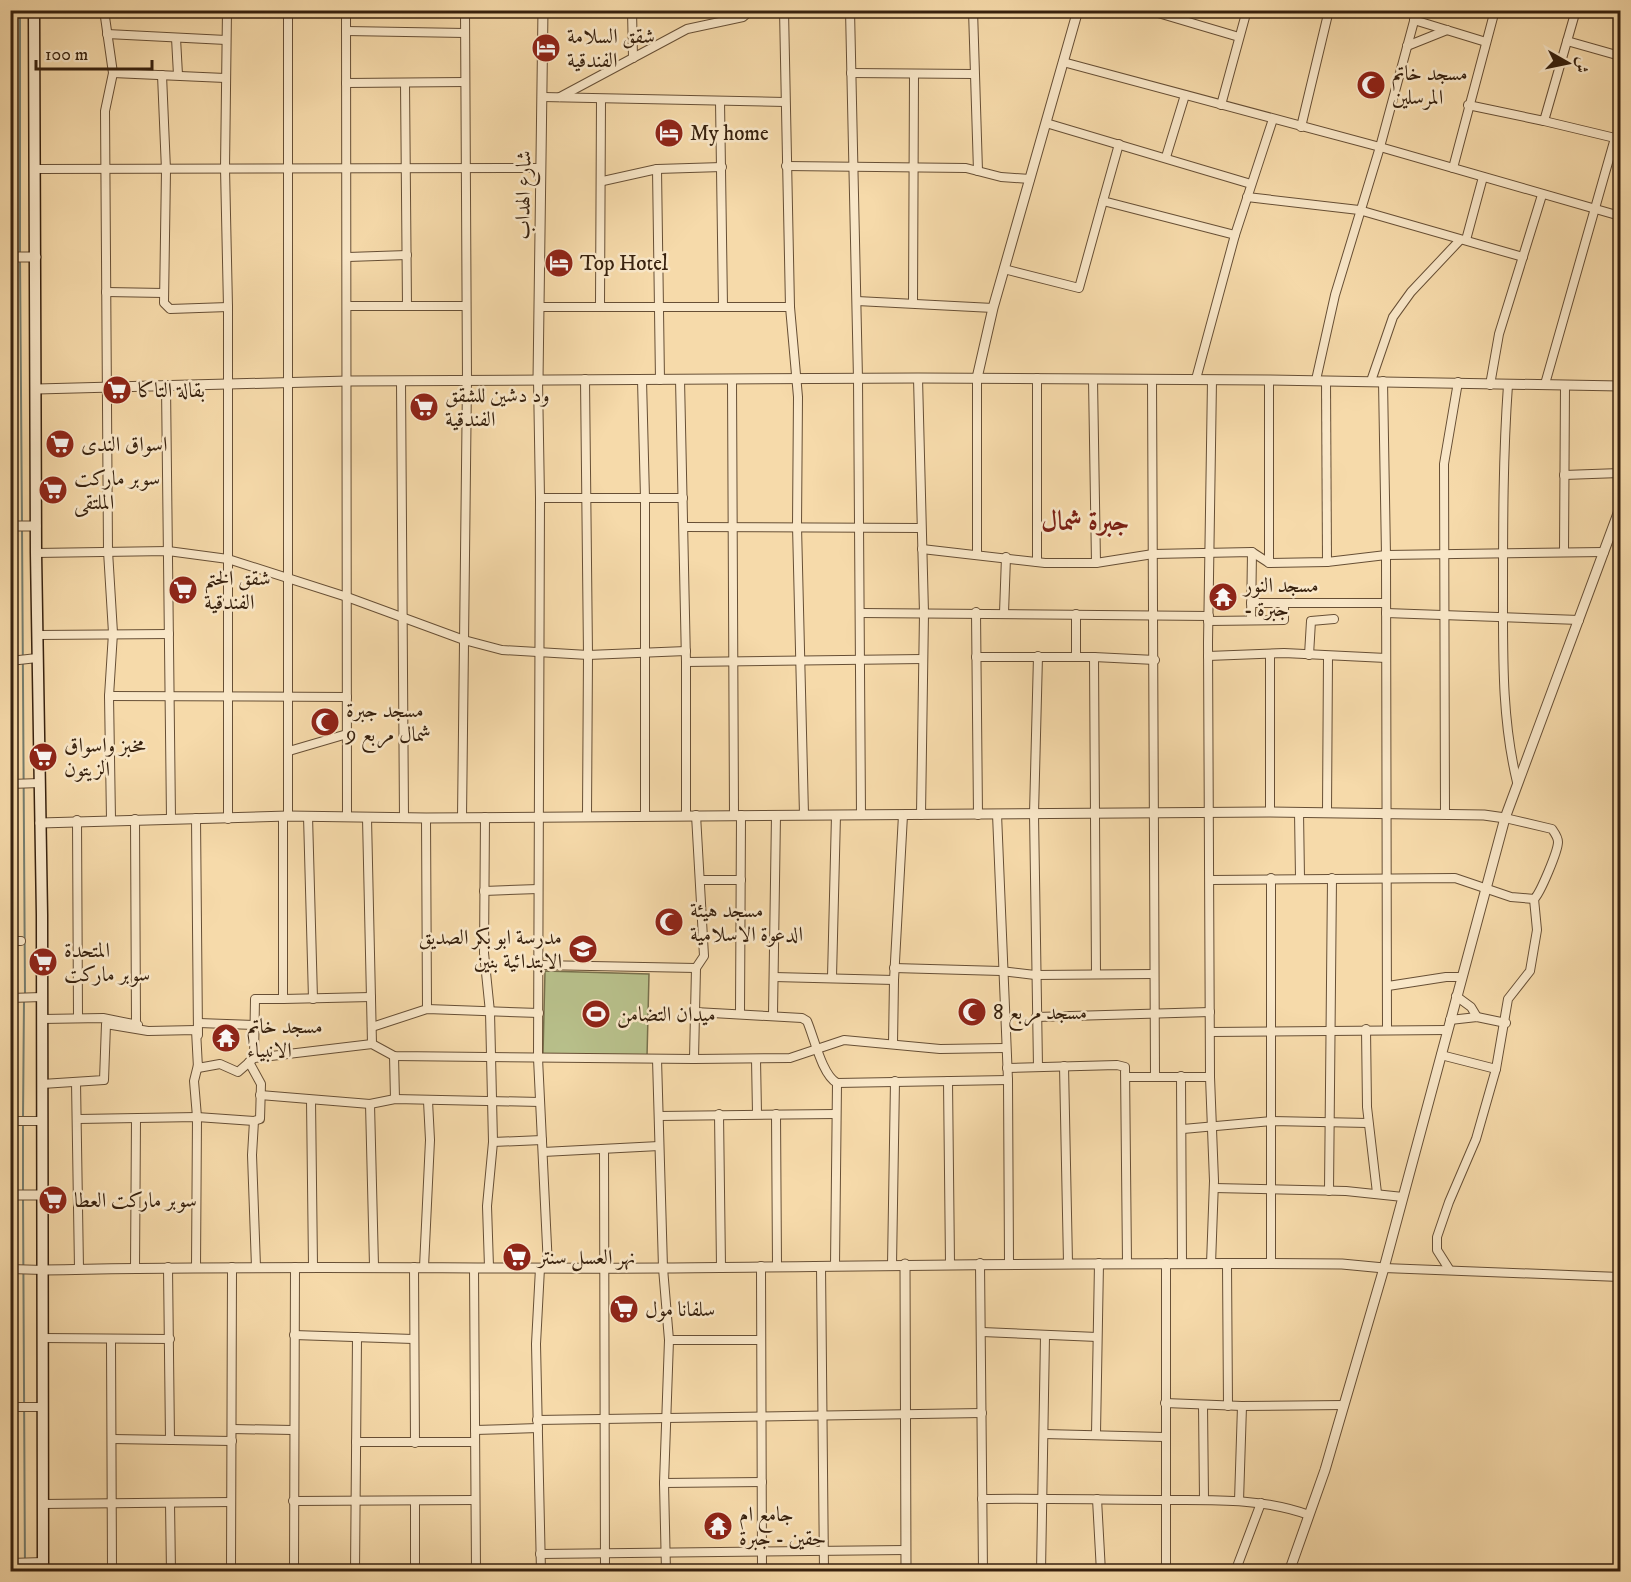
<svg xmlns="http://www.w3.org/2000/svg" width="1631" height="1582" font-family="'IM FELL DW Pica',Amiri,serif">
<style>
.green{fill:#b8c08b;stroke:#78704c;stroke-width:1.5}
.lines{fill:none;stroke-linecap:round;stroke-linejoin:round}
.stream{stroke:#757d6f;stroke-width:2}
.minor-casing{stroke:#674f35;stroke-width:10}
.tertiary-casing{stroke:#674f35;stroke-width:11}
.secondary-casing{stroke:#37210e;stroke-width:13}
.minor{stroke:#f9e7c8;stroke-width:8}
.tertiary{stroke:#f9e7c8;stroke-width:9}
.secondary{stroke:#f9e7c8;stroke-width:10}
.labels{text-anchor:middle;stroke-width:5;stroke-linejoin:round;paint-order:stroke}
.poi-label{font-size:21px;fill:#37210e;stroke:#f9e7c8;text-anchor:start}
.street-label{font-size:21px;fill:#37210e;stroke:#f9e7c8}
.district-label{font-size:27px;font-weight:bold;fill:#7a1f14;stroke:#f9e7c8}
</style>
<rect width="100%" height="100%" fill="#f6daaa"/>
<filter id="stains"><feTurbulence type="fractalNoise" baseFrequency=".00333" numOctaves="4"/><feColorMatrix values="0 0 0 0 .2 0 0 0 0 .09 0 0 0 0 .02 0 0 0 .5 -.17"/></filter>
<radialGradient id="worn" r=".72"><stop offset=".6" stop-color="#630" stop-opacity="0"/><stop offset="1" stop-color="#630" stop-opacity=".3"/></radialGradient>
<path class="green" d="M545,971L649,974L647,1057L543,1054Z"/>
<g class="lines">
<g class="stream">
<path d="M20,254V10"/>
<path d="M20,259L22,524"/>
<path d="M22,529L25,994"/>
<path d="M23,1117L24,1000"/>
<path d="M23,1123V1192"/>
<path d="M23,1198L25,1572"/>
</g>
<g class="minor-casing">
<g id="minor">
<path d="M11,10L13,526"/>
<path d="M104,10L113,73L105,111L108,551L113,633L109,696L111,819"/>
<path d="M227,10L225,168L228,307V819"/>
<path d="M288,10V816"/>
<path d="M346,10L347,817"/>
<path d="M632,10L633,58"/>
<path d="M784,10L790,307L798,397L797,526L804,815"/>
<path d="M850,10L858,379L861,815"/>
<path d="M973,10L978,171"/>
<path d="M1148,10L1239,37"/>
<path d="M1414,20L1486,42"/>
<path d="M346,31L465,33"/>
<path d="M107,34L226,40"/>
<path d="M176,38L178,75"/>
<path d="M1567,41L1620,56"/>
<path d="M1407,46L1447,30"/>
<path d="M1063,62L1380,147L1620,216"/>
<path d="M113,73L225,78"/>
<path d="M851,73L973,74"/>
<path d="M162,75L166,170L164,303L170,309L228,307"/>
<path d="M346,83L465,82"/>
<path d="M405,83L407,306"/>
<path d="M543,97L785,102"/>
<path d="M560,97L687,29L743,17L751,10"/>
<path d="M720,101L723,306"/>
<path d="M1221,105L1247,10"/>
<path d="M1468,105L1544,121L1576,10"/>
<path d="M1544,121L1615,138"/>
<path d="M1046,123L1251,184"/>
<path d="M1301,127L1329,10"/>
<path d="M1119,144L1103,201L1235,235"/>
<path d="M1166,157L1185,95"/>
<path d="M786,166L966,168L1001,177L1030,179"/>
<path d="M1453,168L1495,10"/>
<path d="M35,169L541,168"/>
<path d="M657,169L660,380"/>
<path d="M603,181L657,169L722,167"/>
<path d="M1247,197L1359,210L1523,257"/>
<path d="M1466,240L1483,177"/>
<path d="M348,257L407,255"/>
<path d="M1004,269L1079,288L1103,201"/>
<path d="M106,292L164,293"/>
<path d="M857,301L993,308"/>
<path d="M913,303L914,74"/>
<path d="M348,306H465"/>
<path d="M540,307H790"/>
<path d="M600,307L601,99"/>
<path d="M918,378L924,613L921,815"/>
<path d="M977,378V554"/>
<path d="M585,379L588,655L587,816"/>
<path d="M680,379L686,662V815"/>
<path d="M1093,379L1096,563"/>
<path d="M1152,379L1155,1077"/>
<path d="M1196,379L1235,235L1273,119"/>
<path d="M538,380L540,498L538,1058L548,1267"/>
<path d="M642,380L645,498V815"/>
<path d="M732,380L734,815"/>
<path d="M1269,380V563"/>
<path d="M1316,380L1335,295L1380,147L1417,10"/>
<path d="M401,381L404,818"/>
<path d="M1326,381L1327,562"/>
<path d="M1371,381L1393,317L1411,292L1460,240"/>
<path d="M1383,381L1386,555L1387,1029"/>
<path d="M1545,384L1615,138L1620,140"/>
<path d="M1490,385L1499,334L1542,195"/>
<path d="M1508,385C1503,455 1503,525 1503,596C1503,659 1502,720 1517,782"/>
<path d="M166,386L171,819"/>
<path d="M1564,475L1620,473"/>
<path d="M540,498H683"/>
<path d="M684,527L921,528"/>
<path d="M922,549L1045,563H1096L1153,554L1252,552L1269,563L1327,562L1386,555L1604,552"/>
<path d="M1564,552L1565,385"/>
<path d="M36,553L168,551L228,559L347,597L464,640L502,650L588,655L686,651"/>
<path d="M1037,562V378"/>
<path d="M1251,603H1386"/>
<path d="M976,612L978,815"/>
<path d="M861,613L1209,616"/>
<path d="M1004,613L1006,557"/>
<path d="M1386,613L1579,620"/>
<path d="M1251,620L1252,552"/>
<path d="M1208,621L1284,620V603"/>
<path d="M37,635L169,634"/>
<path d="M1309,655L1311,621L1334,619"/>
<path d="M1038,656L1034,814L1038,1067"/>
<path d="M1208,656L1284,653L1386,658"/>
<path d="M976,657H1094L1155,660"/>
<path d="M1076,657V614"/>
<path d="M1094,657L1096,974"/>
<path d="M10,661L37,658"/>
<path d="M686,662L923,659"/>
<path d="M109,696L347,697"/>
<path d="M289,751L347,734"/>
<path d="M10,784L40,783"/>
<path d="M1270,812V654"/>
<path d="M1299,812L1300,878"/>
<path d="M1327,812L1328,657"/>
<path d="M997,814L1008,1080L1009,1263"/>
<path d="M1445,814L1444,464L1458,382"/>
<path d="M308,816L313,999"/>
<path d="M485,817L484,953L490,1012L493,1142L487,1206L489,1267"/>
<path d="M196,818L198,1035"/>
<path d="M367,818L372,1044"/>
<path d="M426,818L427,1009"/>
<path d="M462,818L467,380L465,10"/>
<path d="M135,819L136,1024"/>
<path d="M77,820L78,1016"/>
<path d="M1271,878V1264"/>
<path d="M700,880H741"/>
<path d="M1211,880L1455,878L1511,897L1534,899C1540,894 1558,851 1558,842C1558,837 1554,832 1552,829L1505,818"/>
<path d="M484,891L538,889"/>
<path d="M10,941H21"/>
<path d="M539,965L696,968"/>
<path d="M894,968L1001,971L1035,975L1154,974"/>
<path d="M774,977L894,980"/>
<path d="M832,977L836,815"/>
<path d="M1388,986L1446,977H1461"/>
<path d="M1456,996L1471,1007L1477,1017"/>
<path d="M10,998L42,997"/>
<path d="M283,999L371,997"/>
<path d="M695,1012L802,1018L807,1021C814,1037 822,1075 837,1083L1008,1080"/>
<path d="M740,1013L741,815"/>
<path d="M773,1014L776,815"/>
<path d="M1036,1017L1210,1012"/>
<path d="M42,1019L103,1018L138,1025"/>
<path d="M1450,1020L1477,1017L1506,1023"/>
<path d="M199,1023L254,1025"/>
<path d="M372,1027L427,1009L539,1013"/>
<path d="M1366,1029L1367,1107L1377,1193"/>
<path d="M1210,1032L1447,1030"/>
<path d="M893,1044L894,980L903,815"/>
<path d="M1441,1055L1496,1069"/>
<path d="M394,1056L395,1099"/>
<path d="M254,1058L255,999H283V818"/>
<path d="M657,1059L663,1268L669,1340L664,1483L666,1572"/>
<path d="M694,1059L790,1058L844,1040L940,1049L1005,1048"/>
<path d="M756,1059L757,1114"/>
<path d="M249,1062L261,1084L260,1119L254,1121L252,1155L256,1267"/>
<path d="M1064,1066L1068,1263"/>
<path d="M1007,1068L1117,1065L1125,1067L1127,1263"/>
<path d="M1181,1076L1182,1263"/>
<path d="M1126,1077H1210"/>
<path d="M948,1081L950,1264"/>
<path d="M76,1082L79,1269"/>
<path d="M42,1084L104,1080L106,1024L148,1031L196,1030L198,1068L220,1064L238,1072L254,1058L372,1044L394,1056L694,1059L696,968L704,956L696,815"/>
<path d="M260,1095L370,1104L395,1099L540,1102"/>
<path d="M311,1100L313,1266"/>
<path d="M370,1104L374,1266"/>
<path d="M719,1114L721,1267"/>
<path d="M776,1114L777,1266"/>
<path d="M659,1116L836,1114"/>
<path d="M78,1119L197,1117L254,1121"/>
<path d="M10,1121H43"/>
<path d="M1183,1129L1272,1121L1368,1123"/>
<path d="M493,1142L542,1140"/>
<path d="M604,1149L605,1572"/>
<path d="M543,1152L659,1146"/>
<path d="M1214,1188L1346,1191L1403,1197"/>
<path d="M1329,1191L1332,878"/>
<path d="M980,1263L983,1572"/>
<path d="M1166,1263V1572"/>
<path d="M1211,1264L1214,1181L1210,1077L1208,643L1212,380"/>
<path d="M1227,1264L1228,1406"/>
<path d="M835,1265L837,1083"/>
<path d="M892,1265L895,1081"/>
<path d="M761,1266L762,1572"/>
<path d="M821,1266L824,1572"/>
<path d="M168,1267L170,1440"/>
<path d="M196,1267L197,1117L194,1081L198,1065"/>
<path d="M414,1267L415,1443"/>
<path d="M424,1267L430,1140L428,1101"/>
<path d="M135,1268L136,1119"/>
<path d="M474,1268L476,1572"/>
<path d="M540,1268L536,1344L541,1572"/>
<path d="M1384,1268L1620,1277"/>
<path d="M10,1269L43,1270"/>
<path d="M1449,1269L1437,1250V1237L1449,1202L1476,1139L1496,1069L1508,999L1530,971L1537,930L1534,899"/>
<path d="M982,1332L1097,1337"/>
<path d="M294,1335L413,1339"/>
<path d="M43,1338L170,1339"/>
<path d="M111,1339L112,1572"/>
<path d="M669,1340H761"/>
<path d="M1165,1403L1242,1406L1344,1405"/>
<path d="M1203,1405L1204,1499"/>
<path d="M10,1407H42"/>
<path d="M537,1420L982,1413"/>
<path d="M232,1429L293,1430"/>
<path d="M475,1430L538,1428"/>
<path d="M1044,1434L1164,1437"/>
<path d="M1096,1434L1099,1263"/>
<path d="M112,1439L232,1441"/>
<path d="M356,1442H475"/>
<path d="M664,1483L762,1482"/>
<path d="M982,1499C1043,1498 1103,1500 1164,1500C1213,1500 1263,1498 1309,1515"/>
<path d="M1097,1499L1101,1572"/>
<path d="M293,1501L475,1500"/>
<path d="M415,1501V1572"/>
<path d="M1239,1501L1242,1406"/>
<path d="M170,1503L171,1572"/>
<path d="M42,1504L231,1502"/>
<path d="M540,1554L906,1550"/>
<path d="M10,1563L43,1562"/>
<path d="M231,1572L232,1267"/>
<path d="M294,1572L295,1267"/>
<path d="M355,1572L357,1337"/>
<path d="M1041,1572L1045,1336"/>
<path d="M1235,1572L1261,1503"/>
</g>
</g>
<g class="tertiary-casing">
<g id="tertiary">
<path d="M10,257H36"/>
<path d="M977,378L993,308L1078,10"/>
<path d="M538,380L543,10"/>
<path d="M37,389L348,381L918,378L1269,380L1620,386"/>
<path d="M10,526H36"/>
<path d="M40,823L288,816L426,818L1270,812L1484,815L1505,818"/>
<path d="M10,1195H43"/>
<path d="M905,1264L906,1572"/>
<path d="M43,1270C250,1265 457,1269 663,1268C890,1266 1116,1262 1342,1264L1384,1268"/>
<path d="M1289,1572L1325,1470L1384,1268L1505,818L1620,508"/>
</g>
</g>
<g class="secondary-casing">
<path id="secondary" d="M34,10L36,553L42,915L43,1572"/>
</g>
<use href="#minor" class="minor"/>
<use href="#tertiary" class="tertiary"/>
<use href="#secondary" class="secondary"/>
</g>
<defs>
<g id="hotel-disc" transform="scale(1.5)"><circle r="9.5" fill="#8f2418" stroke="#f9e7c8"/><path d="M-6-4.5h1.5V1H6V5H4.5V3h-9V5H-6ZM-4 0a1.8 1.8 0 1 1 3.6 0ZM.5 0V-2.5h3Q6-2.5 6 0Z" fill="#fff"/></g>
<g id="mosque-disc" transform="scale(1.5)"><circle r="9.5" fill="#8f2418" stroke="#f9e7c8"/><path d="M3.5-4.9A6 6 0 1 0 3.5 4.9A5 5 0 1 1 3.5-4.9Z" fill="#fff"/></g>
<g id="supermarket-disc" transform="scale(1.5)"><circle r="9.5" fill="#8f2418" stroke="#f9e7c8"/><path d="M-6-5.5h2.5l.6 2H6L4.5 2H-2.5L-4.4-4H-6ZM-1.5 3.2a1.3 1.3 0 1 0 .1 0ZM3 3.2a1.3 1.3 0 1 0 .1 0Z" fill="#fff"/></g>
<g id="temple-disc" transform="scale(1.5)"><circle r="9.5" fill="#8f2418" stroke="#f9e7c8"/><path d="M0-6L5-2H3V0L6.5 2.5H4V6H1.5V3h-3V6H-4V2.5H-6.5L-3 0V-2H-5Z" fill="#fff"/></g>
<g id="school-disc" transform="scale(1.5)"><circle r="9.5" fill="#8f2418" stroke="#f9e7c8"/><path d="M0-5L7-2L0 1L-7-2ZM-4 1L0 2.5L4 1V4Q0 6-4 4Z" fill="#fff"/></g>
<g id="stadium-disc" transform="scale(1.5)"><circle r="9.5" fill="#8f2418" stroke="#f9e7c8"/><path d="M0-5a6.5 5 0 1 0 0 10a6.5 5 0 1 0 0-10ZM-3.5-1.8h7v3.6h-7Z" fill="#fff"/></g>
</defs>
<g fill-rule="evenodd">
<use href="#hotel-disc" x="546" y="48"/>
<use href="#mosque-disc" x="1371" y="85"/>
<use href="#hotel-disc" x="669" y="133"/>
<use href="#hotel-disc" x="559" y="263"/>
<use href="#supermarket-disc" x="117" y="390"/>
<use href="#supermarket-disc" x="424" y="407"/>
<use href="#supermarket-disc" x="60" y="444"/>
<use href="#supermarket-disc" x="53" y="490"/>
<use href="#supermarket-disc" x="183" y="590"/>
<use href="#temple-disc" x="1223" y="597"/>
<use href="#mosque-disc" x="325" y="722"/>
<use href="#supermarket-disc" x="43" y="757"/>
<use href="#mosque-disc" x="669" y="922"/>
<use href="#school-disc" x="583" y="949"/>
<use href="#supermarket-disc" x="43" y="962"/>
<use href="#mosque-disc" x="972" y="1012"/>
<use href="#stadium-disc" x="596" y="1014"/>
<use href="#temple-disc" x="226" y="1038"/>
<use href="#supermarket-disc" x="53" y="1200"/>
<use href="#supermarket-disc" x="517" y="1257"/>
<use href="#supermarket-disc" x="624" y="1309"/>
<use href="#temple-disc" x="718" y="1526"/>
</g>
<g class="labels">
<g class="poi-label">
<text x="567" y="43">شقق السلامة<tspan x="567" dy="24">الفندقية</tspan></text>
<text x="1392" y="80">مسجد خاتم<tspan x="1392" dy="24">المرسلين</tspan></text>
<text x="690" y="140">My home</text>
<text x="580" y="270">Top Hotel</text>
<text x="138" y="397">بقالة التاكا</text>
<text x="445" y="402">ود دشين للشقق<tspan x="445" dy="24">الفندقية</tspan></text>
<text x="81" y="451">اسواق الندى</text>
<text x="74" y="485">سوبر ماركت<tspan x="74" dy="24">الملتقى</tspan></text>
<text x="204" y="585">شقق الختم<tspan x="204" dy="24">الفندقية</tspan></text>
<text x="1244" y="592">مسجد النور<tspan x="1244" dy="24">- جبرة</tspan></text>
<text x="346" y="717">مسجد جبرة<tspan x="346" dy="24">شمال مربع 9</tspan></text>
<text x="64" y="752">مخبز واسواق<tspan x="64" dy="24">الزيتون</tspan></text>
<text x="690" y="917">مسجد هيئة<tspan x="690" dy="24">الدعوة الاسلامية</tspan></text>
<text x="562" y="944" text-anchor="end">مدرسة ابو بكر الصديق<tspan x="562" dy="24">الابتدائية بنين</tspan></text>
<text x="64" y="957">المتحدة<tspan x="64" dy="24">سوبر ماركت</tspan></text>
<text x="993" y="1019">مسجد مربع 8</text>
<text x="617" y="1021">ميدان التضامن</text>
<text x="247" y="1033">مسجد خاتم<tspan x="247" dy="24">الانبياء</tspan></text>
<text x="74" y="1207">سوبر ماركت العطا</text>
<text x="538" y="1264">نهر العسل سنتر</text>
<text x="645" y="1316">سلفانا مول</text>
<text x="739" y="1521">جامع ام<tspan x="739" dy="24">حقين - جبرة</tspan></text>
</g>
<g class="street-label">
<text transform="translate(523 195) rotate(-89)" y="7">شارع الهداب</text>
</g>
<g class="district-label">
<text x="1085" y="530">جبرة شمال</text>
</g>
</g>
<rect width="1631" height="1582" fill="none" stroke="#f6daaa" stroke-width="36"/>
<rect x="12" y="12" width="1607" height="1558" fill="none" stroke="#37210e" stroke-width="3"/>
<rect x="18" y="18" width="1595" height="1546" fill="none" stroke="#37210e" stroke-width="1.5"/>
<g transform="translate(1568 63) rotate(99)" stroke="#f9e7c8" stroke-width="4.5" paint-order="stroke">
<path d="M0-4.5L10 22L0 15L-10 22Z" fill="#37210e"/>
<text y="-9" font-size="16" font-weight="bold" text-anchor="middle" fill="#37210e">ش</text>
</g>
<path d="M36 60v9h116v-9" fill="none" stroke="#37210e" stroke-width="3"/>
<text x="45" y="60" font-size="18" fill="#37210e" stroke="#f9e7c8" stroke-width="4.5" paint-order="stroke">100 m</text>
<rect width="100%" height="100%" filter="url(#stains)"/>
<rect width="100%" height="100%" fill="url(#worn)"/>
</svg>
